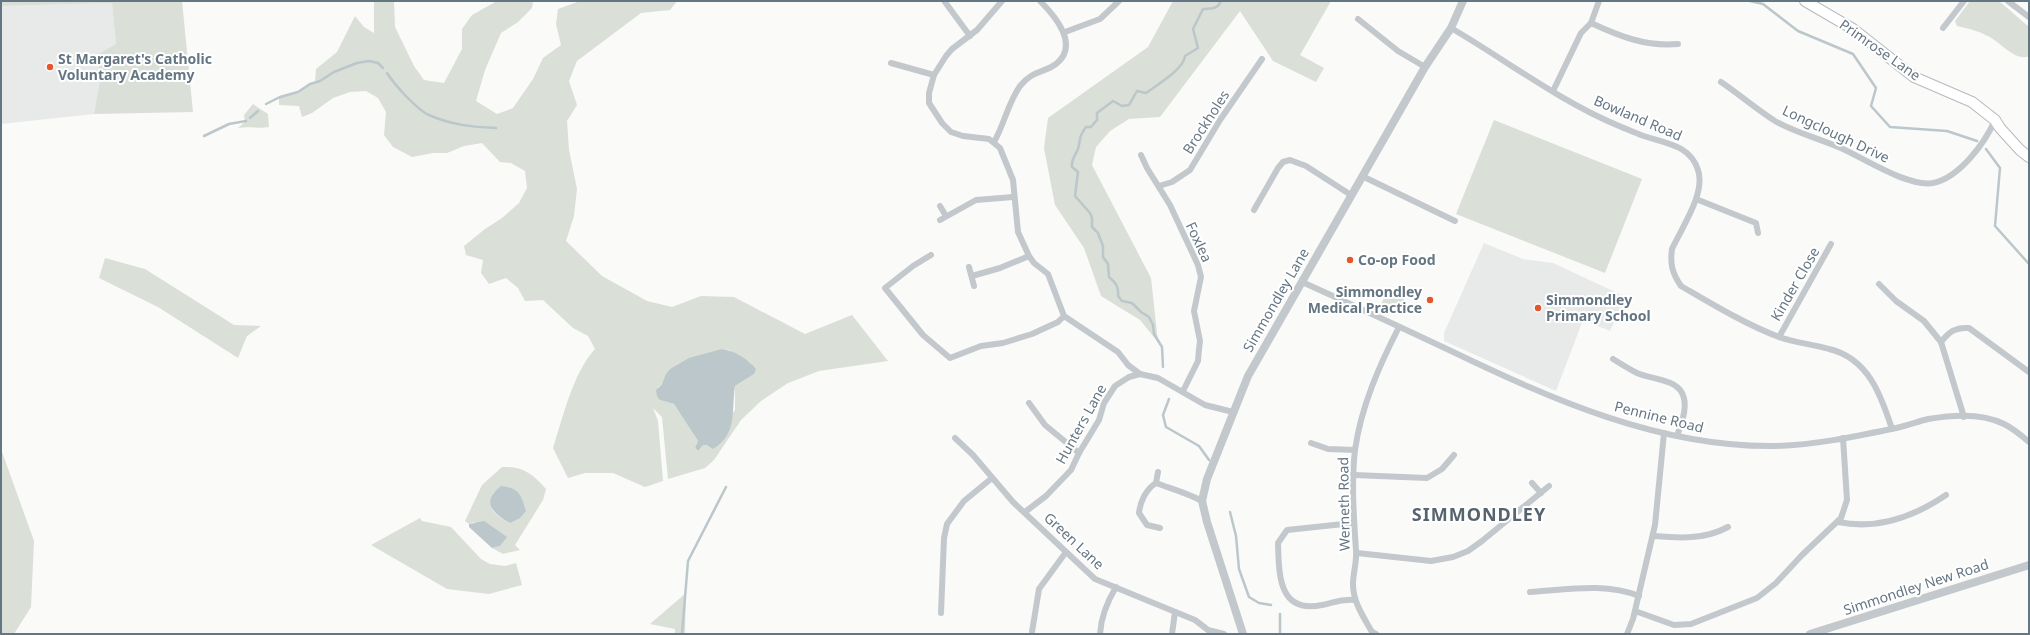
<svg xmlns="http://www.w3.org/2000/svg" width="2030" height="635" font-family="'Noto Sans',sans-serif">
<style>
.built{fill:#e8e9e9}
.green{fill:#dadfd7;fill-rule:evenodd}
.water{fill:#bbc7cb}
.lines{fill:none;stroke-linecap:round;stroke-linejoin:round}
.stream{stroke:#bbc7cb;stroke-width:2.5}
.primary-casing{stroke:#b5babe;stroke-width:12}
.minor{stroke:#c3c8cc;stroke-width:6}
.tertiary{stroke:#c3c8cc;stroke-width:8}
.primary{stroke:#fff;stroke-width:10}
.poi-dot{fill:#e4572e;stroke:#fff;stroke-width:1.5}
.labels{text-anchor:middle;stroke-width:4;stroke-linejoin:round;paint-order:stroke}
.street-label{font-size:14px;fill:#657683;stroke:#fff}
.poi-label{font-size:14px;font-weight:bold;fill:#657683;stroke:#fff;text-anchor:start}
.district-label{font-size:18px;font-weight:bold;letter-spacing:1px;fill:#57646e;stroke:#fff}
</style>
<rect width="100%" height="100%" fill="#fafaf8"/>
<g class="built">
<path d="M112,3L116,44L98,54L100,80L94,114L1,124V6Z"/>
<path d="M1484,243L1523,259L1553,263L1626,297L1610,331L1583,320L1556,391L1444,341V333Z"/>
</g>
<g class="green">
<path d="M1,1H182L193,112L94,114L100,80L98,54L116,44L112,3L1,6Z"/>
<path d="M374,1H394L395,27L414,66L424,80L444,83L462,49V29L472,15L497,1H533L532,8L518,22L501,33L485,70L476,101L497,114L513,108L533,79L543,58L561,45L556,24L558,9L580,1H677L670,10L641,13L577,61L569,81L577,105L567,121L569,150L577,189L574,216L566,241L602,276L647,301L672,307L701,296L734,297L805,334L852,315L888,361L819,371L788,383L761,401L741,420L714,460L705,468L668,479L662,417L653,408L658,421L663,481L645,487L613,473H585L568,478L553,448C563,417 573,373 595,349L588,336L573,328L543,300L525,301L518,288L506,278L489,284L481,273L483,260L466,255L464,246L485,229L502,218L519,203L527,188L525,171L511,163L500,162L482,143L464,146L447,153H433L412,157L393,147L384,135L386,112L378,98L366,91L350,92L333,98L312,113L302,117L299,106L279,105V98L299,93L305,87L315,83L316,69L337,52L355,16L364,27L374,33ZM722,349L729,350L751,363L754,374L735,386V410L707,445H703L697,451L695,448L698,441L674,404L660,400L658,387C665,383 665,375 670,369Z"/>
<path d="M1173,1H1331L1300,55L1324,68L1316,82L1273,61L1240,11L1160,117L1129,119L1110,131L1096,147L1092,165L1151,278L1158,342L1140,320L1101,296L1084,248L1055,205L1044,148L1048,118L1148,47Z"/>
<path d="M1970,1H1999L2029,27V56C2018,62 2002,45 1993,39C1982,32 1970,29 1957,26L1955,21Z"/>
<path d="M253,104L268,114L269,127C258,129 249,126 238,128L245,122L244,115Z"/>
<path d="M1494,120L1642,179L1605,273L1456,214Z"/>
<path d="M105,258L145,269L234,325L261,326L247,336L238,358L158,307L99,278Z"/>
<path d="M1388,289L1404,297V306L1399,315L1380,307Z"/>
<path d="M1,449L34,541L31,607L14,634H1Z"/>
<path d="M502,467C523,466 533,474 546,489L543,500L515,545L520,550L503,554L492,548L500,546L474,522L469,524L465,521L482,485ZM494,492L510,523C495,515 486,510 494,492Z"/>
<path d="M420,518L422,521L451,527L481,559L490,564L505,566L516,563L522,585L489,594L447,589L371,545Z"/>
<path d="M686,593L685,634H675V629L650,624Z"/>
</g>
<g class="water">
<path d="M722,349C735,351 748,359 756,369L754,374L735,386C731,411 738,434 713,449L707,445H703L698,451L695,448L698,441L674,404L660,400L657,396L656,390L662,384L666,374L670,369L689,358Z"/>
<path d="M501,486C520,488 521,495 526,511L520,518L510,523C492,513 481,502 501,486Z"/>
<path d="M484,521L507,537L500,546L492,548L469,527V524Z"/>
</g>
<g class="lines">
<g class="stream">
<path d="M1750,1L1763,4L1798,31L1853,54L1876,88L1871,106L1890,127L1947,131L1977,141"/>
<path d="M387,73C394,84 417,110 429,115C451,125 473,127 496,128"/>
<path d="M266,104L280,97L298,92L310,84L320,81L334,72L357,63L369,61L378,63L383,68"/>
<path d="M250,118L258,111"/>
<path d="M204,136L229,124L246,121"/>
<path d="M1986,149L2000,168L1995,226L2029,264"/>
<path d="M1163,367L1162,347L1154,334L1153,325L1149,317L1141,312L1132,303L1122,301L1118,296C1119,287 1116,283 1109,277L1108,264L1103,257V246L1098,233L1092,227V218L1090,213L1075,196L1078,172L1072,167C1071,159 1075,156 1078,149C1081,139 1078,138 1086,127H1091L1097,120V113L1113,101L1122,106L1129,105L1137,91L1146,93C1157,85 1184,69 1185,56L1198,48L1193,29L1203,9C1212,8 1217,10 1221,1"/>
<path d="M1169,399L1163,415L1166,427L1199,446L1209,460"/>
<path d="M1230,512L1236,536L1239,569L1249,597L1259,603L1271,605"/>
<path d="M1280,614V634"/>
<path d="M682,634L688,561L726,487"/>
</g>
<g class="primary-casing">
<path id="primary" d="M1805,1L1853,29L1914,77L1972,102L1995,120L2000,128L2020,150L2029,157"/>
</g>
<g class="minor">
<path d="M1002,1L977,30L952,49L946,56L934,75L929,93V103L942,123L951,132L963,136L989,139L1000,148L1013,180L1018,232L1029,256L1034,263L1048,274L1064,316L1118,352L1128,365L1140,374"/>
<path d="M2008,1L2029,17"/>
<path d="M945,2L970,36"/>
<path d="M1358,19L1398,51L1425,67"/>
<path d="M1591,23L1599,1"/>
<path d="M1451,28C1506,60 1559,101 1619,126C1626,129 1634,132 1641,135C1663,143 1690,144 1698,170C1706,193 1682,227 1672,249C1670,264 1672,273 1681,286C1712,304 1745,324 1779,337C1795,343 1813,344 1829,349C1868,358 1881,395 1892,429"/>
<path d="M1943,28L1964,1"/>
<path d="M1065,32L1100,19L1119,1"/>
<path d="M891,63L934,75"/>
<path d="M1721,82C1739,94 1756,109 1775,121C1796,133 1821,139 1843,149C1865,159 1908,187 1933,183C1959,178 1985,143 1995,120"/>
<path d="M1553,91L1581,33L1591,23C1619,36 1646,47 1678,44"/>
<path d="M994,142C1004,125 1008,103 1020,86C1033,70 1044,73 1056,64C1080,45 1055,16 1040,1"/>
<path d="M1141,155L1147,168L1170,205L1198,265L1201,277L1194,311L1200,341L1199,349L1198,361L1183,391"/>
<path d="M1362,176L1455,221"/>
<path d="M1159,186L1172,182L1190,170L1220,120L1262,59"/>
<path d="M1696,199L1756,223L1758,233"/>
<path d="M940,206L946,216"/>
<path d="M1254,210L1278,168L1283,162L1290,160L1306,166L1351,195"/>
<path d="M940,220L976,200L1013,197"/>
<path d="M931,255L913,266L885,288L923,335L950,358L981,346L1003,343L1032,334L1058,322L1064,316"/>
<path d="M969,267L974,286"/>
<path d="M972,276L1000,268L1029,256"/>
<path d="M1302,282C1351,304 1400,327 1449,350C1551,399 1660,448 1776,446C1814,445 1853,437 1891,429C1903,427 1916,422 1928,419C1951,415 1983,413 2004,424C2014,429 2021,435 2029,442"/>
<path d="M1879,284L1896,301L1924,321L1941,342"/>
<path d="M1779,337L1831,244"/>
<path d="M1613,359C1621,364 1629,369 1637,373C1650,379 1675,379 1682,393C1689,406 1681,424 1677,436"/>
<path d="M1029,403L1045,425L1079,453"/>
<path d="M1964,417L1941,342C1949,332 1955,327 1969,328L2029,372"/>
<path d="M955,438L973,455L1013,502L1095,579L1195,620L1208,630L1224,634"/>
<path d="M1311,443L1328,449L1355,450"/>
<path d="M1354,475L1427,478L1442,469L1454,455"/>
<path d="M1156,483L1158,472"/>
<path d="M1532,483L1541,493"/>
<path d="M1025,512L1046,496L1071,470L1079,453L1099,420L1104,403L1115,386L1129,377L1140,374L1158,378L1205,405L1233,412"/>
<path d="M1838,522C1877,530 1915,516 1946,495"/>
<path d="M1353,523L1287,530L1278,543C1279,574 1278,614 1322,605C1336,602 1339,599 1355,600"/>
<path d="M1160,528L1147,525L1139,513C1140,502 1146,489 1156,483C1172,489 1187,493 1202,501"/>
<path d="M1653,536C1679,538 1704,540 1728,527"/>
<path d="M1357,553L1431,561L1453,557L1468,551L1482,541L1549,486"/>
<path d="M1530,592C1565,590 1605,582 1639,596"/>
<path d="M1635,611L1674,625L1691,624L1757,598L1776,583L1802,555L1841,518L1847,500L1843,438"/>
<path d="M941,613L944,538L947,524L964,501L992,478"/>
<path d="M1032,632L1039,589L1066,552"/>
<path d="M1100,634C1101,616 1107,602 1116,587"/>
<path d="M1172,634L1175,612"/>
<path d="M1376,634L1372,632C1363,616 1353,602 1353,584C1353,573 1357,562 1356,551C1354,518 1351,484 1355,450C1361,407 1379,366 1399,327"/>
<path d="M1627,634L1633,619L1655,525L1664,433"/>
</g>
<g class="tertiary">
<path d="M1243,634L1207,522L1202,501L1207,479L1248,376L1425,67L1451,28L1463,1"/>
<path d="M1810,634L2029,565"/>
</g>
<use href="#primary" class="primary"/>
</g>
<g class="poi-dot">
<circle cx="50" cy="67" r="4"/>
<circle cx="1350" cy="260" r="4"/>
<circle cx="1430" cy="300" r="4"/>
<circle cx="1538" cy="308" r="4"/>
</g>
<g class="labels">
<g class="street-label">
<text transform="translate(1880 50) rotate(35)" y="5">Primrose Lane</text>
<text transform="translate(1638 118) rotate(23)" y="5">Bowland Road</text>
<text transform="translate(1206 122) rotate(-57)" y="5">Brockholes</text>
<text transform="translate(1836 134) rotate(25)" y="5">Longclough Drive</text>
<text transform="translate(1199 242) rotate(65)" y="5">Foxlea</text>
<text transform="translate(1795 284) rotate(-60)" y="5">Kinder Close</text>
<text transform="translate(1276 300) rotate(-60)" y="5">Simmondley Lane</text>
<text transform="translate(1659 417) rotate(14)" y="5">Pennine Road</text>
<text transform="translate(1081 424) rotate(-61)" y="5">Hunters Lane</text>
<text transform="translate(1344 504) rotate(-91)" y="5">Werneth Road</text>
<text transform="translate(1074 541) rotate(43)" y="5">Green Lane</text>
<text transform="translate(1916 587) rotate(-18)" y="5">Simmondley New Road</text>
</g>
<g class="poi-label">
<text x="58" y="64">St Margaret's Catholic<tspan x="58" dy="16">Voluntary Academy</tspan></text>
<text x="1358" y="265">Co-op Food</text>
<text x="1422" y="297" text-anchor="end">Simmondley<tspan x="1422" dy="16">Medical Practice</tspan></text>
<text x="1546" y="305">Simmondley<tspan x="1546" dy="16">Primary School</tspan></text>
</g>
<g class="district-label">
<text x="1479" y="521">SIMMONDLEY</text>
</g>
</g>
<rect width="2030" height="635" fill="none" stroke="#657683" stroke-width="4"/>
</svg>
